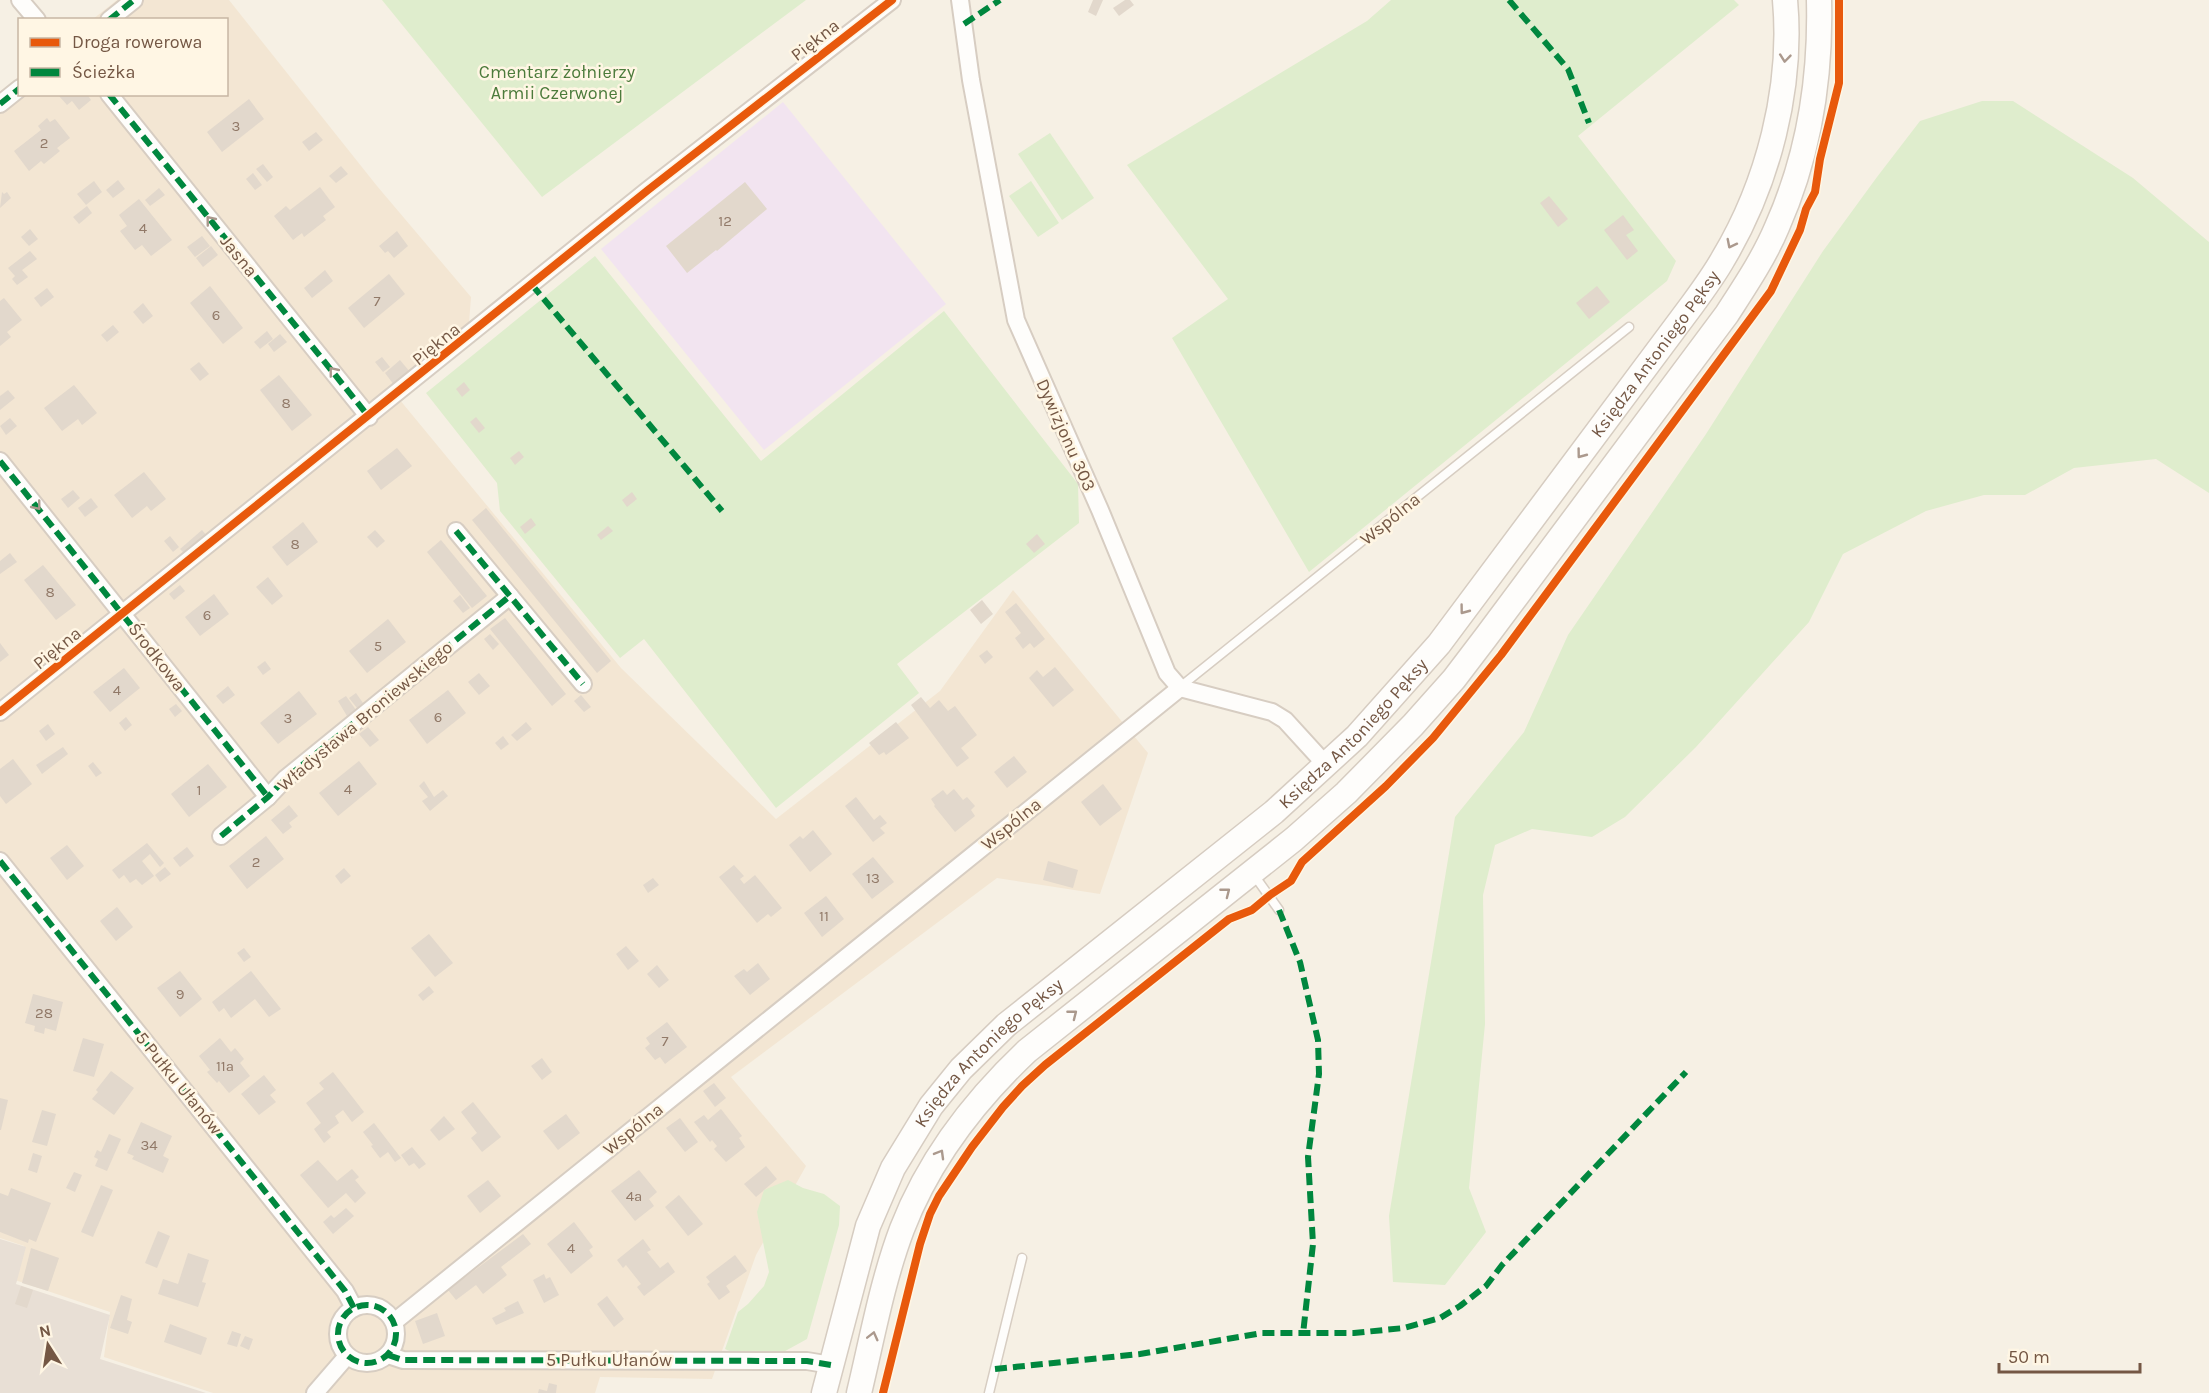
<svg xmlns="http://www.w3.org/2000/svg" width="2209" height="1393" font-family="Karla,sans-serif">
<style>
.residential{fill:#f3e6d3}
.industrial{fill:#e8dfd5}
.education{fill:#f2e4f0}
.green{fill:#dfedcd}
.building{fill:#e2d8cc}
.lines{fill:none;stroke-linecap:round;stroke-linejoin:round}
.lane-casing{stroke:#d7cdc2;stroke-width:11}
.street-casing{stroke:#d7cdc2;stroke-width:20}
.secondary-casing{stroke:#d6ccc1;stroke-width:27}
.lane{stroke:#fefdfb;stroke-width:8}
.street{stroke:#fefdfb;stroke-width:16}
.secondary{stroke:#fefdfb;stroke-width:24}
.quiet{stroke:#00873e;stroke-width:6;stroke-dasharray:12 6;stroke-linecap:butt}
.cycleway-casing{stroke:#fff6e4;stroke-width:11}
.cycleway{stroke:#e8590c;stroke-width:8}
.oneway{stroke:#ab998d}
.labels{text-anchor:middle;stroke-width:5;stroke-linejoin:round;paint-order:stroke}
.number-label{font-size:15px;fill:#917968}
.street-label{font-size:18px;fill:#745744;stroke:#fff6e4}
.park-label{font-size:18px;fill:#4c7b3b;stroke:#fff6e4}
</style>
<rect width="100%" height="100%" fill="#f6f0e4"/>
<path class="residential" d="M117,0H229L377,186L471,297L469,323L390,388L621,668L776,819L940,691L1013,590L1148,753L1100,894L997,878L731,1077L806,1166L756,1255L712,1379L600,1377L595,1393H213L104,1357L110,1312L15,1280L24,1246L0,1238V92L19,77L20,94H226V20L93,19Z"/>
<path class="industrial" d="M0,1239L26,1247L16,1284L110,1315L100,1359L206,1393H0Z"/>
<path class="education" d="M783,102L946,304L764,450L601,249Z"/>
<g class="green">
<path d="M382,0H806L542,197Z"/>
<path d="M1391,0H1734L1739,5L1578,136L1676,261L1667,281L1309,572L1172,338L1228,299L1127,165L1367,21Z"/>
<path d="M1982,101H2013L2133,178L2209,242V493L2156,459L2074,468L2025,495H1984L1926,511L1843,554L1809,622L1696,747L1625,817L1592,837L1532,829L1495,845L1483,895L1485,1024L1469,1188L1486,1232L1445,1285L1393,1282L1389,1216L1455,817L1524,732L1568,635L1706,434L1823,251L1877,177L1920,121Z"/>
<path d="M1050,133L1094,198L1062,220L1018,154Z"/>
<path d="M1031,181L1059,223L1038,237L1009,196Z"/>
<path d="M595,256L761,461L944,311L1078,484L1079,523L897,664L919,693L776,808L644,639L620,658L500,511L497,483L426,393Z"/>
<path d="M788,1180L803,1188L824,1194L840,1206L839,1225L807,1339L778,1355L734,1353L725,1349L738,1312L748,1304L764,1286L769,1272L757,1212L764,1190Z"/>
</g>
<g class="building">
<path d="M1093,0H1103L1096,16L1088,12Z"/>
<path d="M1125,0H1130L1134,5L1119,16L1113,8Z"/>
<path d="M61,94H87L91,100L79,110L72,101L67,105L59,96Z"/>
<path d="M249,99L264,119L222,152L207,132Z"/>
<path d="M47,118L50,122L55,119L70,138L57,148L60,151L44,164L41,161L29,171L14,151L41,130L38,126Z"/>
<path d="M316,132L323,140L309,151L302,142Z"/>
<path d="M263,164L273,177L267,182L256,169Z"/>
<path d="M341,166L348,174L336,183L329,176Z"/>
<path d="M253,173L262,185L255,190L246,179Z"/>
<path d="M118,180L125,189L113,198L106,190Z"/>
<path d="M94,181L102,192L86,205L77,194Z"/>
<path d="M745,182L767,209L717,251L716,250L687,273L666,246Z"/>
<path d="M320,187L335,207L323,216L326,220L304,237L302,233L293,240L274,216L286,206L290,210Z"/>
<path d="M159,188L165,195L150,206L145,200Z"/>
<path d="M2,192L4,194L7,192L11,198L0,208Z"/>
<path d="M1549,196L1568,219L1558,227L1540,203Z"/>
<path d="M139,199L172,240L151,256L142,245L135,250L120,231L127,226L119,215Z"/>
<path d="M87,206L92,213L79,224L73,217Z"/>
<path d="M1623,215L1634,230L1626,235L1638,251L1627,260L1604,230Z"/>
<path d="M30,229L38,239L29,246L21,237Z"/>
<path d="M397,231L408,246L394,258L388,251L385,253L379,246Z"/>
<path d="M202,236L210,246L195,257L187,247Z"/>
<path d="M211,246L218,255L203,267L196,258Z"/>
<path d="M30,251L37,259L22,270L28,277L17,285L12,279L15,276L8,268Z"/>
<path d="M325,270L333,281L312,298L304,288Z"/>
<path d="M389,274L405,294L364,328L348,308Z"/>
<path d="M210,286L243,328L223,344L190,303Z"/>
<path d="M1597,286L1610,302L1589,319L1576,303Z"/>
<path d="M47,288L54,297L41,307L34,298Z"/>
<path d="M4,298L22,320L7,332L11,337L0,346V301Z"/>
<path d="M143,303L153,316L143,324L133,312Z"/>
<path d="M113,325L119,332L107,342L101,335Z"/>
<path d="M267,331L273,339L260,349L254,342Z"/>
<path d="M280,334L287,342L274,352L268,344Z"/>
<path d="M382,357L390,367L383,372L375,362Z"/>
<path d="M400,360L410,372L394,385L385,373Z"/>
<path d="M199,362L209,374L200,381L190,369Z"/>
<path d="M279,375L312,415L292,431L260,390Z"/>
<path d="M464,382L470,390L462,397L456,389Z"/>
<path d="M74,385L97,413L82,425L78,419L62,431L44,408Z"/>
<path d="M8,390L15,398L0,410V396Z"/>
<path d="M476,417L485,428L479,433L470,422Z"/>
<path d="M10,418L17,426L6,435L0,426Z"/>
<path d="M397,448L412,466L381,490L367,471Z"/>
<path d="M519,451L524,457L515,465L510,458Z"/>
<path d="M144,472L166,499L151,511L147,506L132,518L114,495Z"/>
<path d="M73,490L80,498L68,508L61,499Z"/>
<path d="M632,492L637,499L627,507L622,500Z"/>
<path d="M91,498L98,507L85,517L78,508Z"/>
<path d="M486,508L611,661L597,673L472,520Z"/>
<path d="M531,518L536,525L525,534L520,527Z"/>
<path d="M303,522L318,542L287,566L272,547Z"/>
<path d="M608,526L613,531L601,540L597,535Z"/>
<path d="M202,530L208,537L186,555L180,549Z"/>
<path d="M375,530L385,541L377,548L367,537Z"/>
<path d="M1037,534L1045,544L1034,553L1026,544Z"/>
<path d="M170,536L179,547L173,552L164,541Z"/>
<path d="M441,540L487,596L472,608L427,552Z"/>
<path d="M10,553L17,562L0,574V561Z"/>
<path d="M43,565L76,605L56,620L24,580Z"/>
<path d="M268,577L283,596L272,605L256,587Z"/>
<path d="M180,585L185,591L174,600L169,594Z"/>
<path d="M214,594L229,614L200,636L185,617Z"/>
<path d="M460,595L470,608L463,613L453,601Z"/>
<path d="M982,600L993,614L981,624L970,610Z"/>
<path d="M1016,603L1045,639L1034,648L1030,643L1023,649L1015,638L1021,633L1005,612Z"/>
<path d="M505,618L566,694L552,706L490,629Z"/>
<path d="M388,619L406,642L367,673L349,651Z"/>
<path d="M490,634L499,644L493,650L484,639Z"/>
<path d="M0,643L9,655L0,662Z"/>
<path d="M987,650L993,657L985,664L979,656Z"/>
<path d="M265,661L271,669L263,675L257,667Z"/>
<path d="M1055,667L1074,690L1053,707L1029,678L1037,670L1043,677Z"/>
<path d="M124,668L140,688L110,712L93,692Z"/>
<path d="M479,673L490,686L479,695L468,682Z"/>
<path d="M228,686L235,695L223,704L216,696Z"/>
<path d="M448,690L466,713L427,744L409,720Z"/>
<path d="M299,691L317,714L278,744L260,723Z"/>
<path d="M356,693L363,703L357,708L349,698Z"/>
<path d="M581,695L591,707L584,712L574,701Z"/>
<path d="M346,696L356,710L347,716L338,701Z"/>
<path d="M921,697L930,708L939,700L948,711L955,706L977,735L961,748L969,758L957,767L911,705Z"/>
<path d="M176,704L182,711L175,717L169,709Z"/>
<path d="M126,717L132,725L125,731L119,723Z"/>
<path d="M526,722L532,729L517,741L511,735Z"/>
<path d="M896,722L909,738L886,755L884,752L879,755L869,743Z"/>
<path d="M48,724L55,734L46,741L39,731Z"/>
<path d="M368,727L379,740L370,747L359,734Z"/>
<path d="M503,736L509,744L501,750L495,743Z"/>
<path d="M63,747L68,754L42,774L36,765Z"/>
<path d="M1014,756L1027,772L1007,788L994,772Z"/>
<path d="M13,759L32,784L6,804L0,796V769Z"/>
<path d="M359,761L377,784L338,816L319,793Z"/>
<path d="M93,762L102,773L96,777L88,766Z"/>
<path d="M208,764L227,787L189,817L171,794Z"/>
<path d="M424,781L434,797L443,790L448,796L430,811L422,801L428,797L419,786Z"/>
<path d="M1103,784L1122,809L1100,826L1081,802Z"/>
<path d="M954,789L963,800L967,797L975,806L971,810L975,816L955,832L934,806L935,805L931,799L943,790L947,795Z"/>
<path d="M856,797L874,820L880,815L887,823L880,828L885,833L873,842L845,806Z"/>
<path d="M289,805L298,816L289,823L292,827L283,834L271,820Z"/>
<path d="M813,830L832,854L810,872L789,845L800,836L803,839Z"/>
<path d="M266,836L284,859L247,889L229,866Z"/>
<path d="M147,843L164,863L160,867L150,854L142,861L154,876L142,885L136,879L130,883L124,875L119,879L112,870Z"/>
<path d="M67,845L84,866L67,880L50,858Z"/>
<path d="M187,847L194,856L180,867L173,858Z"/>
<path d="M873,857L894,882L872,899L852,874Z"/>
<path d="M1048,861L1078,870L1073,888L1043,880Z"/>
<path d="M734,865L744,876L740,879L744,884L755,875L782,908L771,917L768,914L757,923L719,877Z"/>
<path d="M165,867L171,874L160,882L155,875Z"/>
<path d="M344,868L351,876L341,884L335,876Z"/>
<path d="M653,878L659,885L648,893L643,885Z"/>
<path d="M826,896L844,919L822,937L804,913Z"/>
<path d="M117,907L133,927L116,941L100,921Z"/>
<path d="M429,934L453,963L435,977L411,948Z"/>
<path d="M626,946L639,961L628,970L616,954Z"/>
<path d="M244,948L251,957L244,962L237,953Z"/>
<path d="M758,963L770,979L750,995L734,976L744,969L747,972Z"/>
<path d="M657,965L669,980L659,988L647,974Z"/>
<path d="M180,971L202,999L180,1017L157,988Z"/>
<path d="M251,971L281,1009L269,1017L255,999L231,1018L224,1008L219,1012L212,1002Z"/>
<path d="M429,986L434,992L423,1001L418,995Z"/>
<path d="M33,994L63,1002L56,1031L45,1028L44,1034L34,1031L35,1026L25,1023Z"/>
<path d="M667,1022L687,1047L665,1064L660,1057L655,1060L645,1048L650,1044L646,1038Z"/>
<path d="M83,1038L104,1044L94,1077L73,1071Z"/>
<path d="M220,1038L231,1052L235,1048L244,1059L240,1063L250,1076L229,1093L219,1081L217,1083L207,1072L210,1070L199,1056Z"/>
<path d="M542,1058L552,1072L542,1080L531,1066Z"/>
<path d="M111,1071L134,1088L114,1115L92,1099L98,1092L96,1090Z"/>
<path d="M333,1072L364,1112L352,1122L343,1110L335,1116L339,1123L327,1132L331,1137L324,1143L314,1129L321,1123L306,1103L324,1089L319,1083Z"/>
<path d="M264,1075L276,1090L270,1095L276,1102L259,1115L241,1094Z"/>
<path d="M714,1083L726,1098L715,1107L703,1091Z"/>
<path d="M0,1098L8,1100L1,1130H0Z"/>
<path d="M473,1102L501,1137L482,1152L471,1138L477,1133L461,1112Z"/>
<path d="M721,1109L742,1136L739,1138L745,1147L726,1162L714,1149L717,1146L712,1140L710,1142L694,1122L704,1115L708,1120Z"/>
<path d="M42,1110L56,1114L47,1146L32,1142Z"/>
<path d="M566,1114L580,1133L558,1150L543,1131Z"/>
<path d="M444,1116L455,1129L439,1141L430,1130Z"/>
<path d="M680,1118L698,1142L685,1152L666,1128Z"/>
<path d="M141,1122L172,1136L163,1156L169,1159L163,1173L132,1159L134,1156L127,1153Z"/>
<path d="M374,1123L401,1158L395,1162L388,1152L380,1158L371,1146L373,1145L363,1132Z"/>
<path d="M109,1134L121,1139L107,1171L95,1166L98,1159L94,1157L97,1150L101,1152Z"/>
<path d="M412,1147L426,1164L419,1169L414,1163L409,1166L401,1155Z"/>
<path d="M33,1153L42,1156L37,1173L28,1170Z"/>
<path d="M318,1160L337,1181L352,1169L359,1177L355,1180L366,1193L355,1203L346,1193L328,1208L300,1175Z"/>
<path d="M766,1166L777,1179L756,1197L744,1184Z"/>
<path d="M639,1170L657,1192L649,1199L654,1206L635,1221L611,1191Z"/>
<path d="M74,1172L82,1175L75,1192L66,1188Z"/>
<path d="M488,1180L501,1196L480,1213L467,1196Z"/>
<path d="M101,1185L113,1190L93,1237L81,1232Z"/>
<path d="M11,1188L51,1203L36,1242L29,1239L28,1243L0,1232V1193L8,1196Z"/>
<path d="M679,1195L703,1224L688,1236L665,1207Z"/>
<path d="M346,1208L354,1216L333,1234L323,1222L331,1215L334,1218Z"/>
<path d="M574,1222L593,1247L589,1250L593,1256L571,1274L547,1244Z"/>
<path d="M158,1231L170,1236L157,1268L145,1263Z"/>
<path d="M523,1234L531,1244L501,1267L507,1275L483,1294L476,1285L456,1300L448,1290Z"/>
<path d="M643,1239L651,1250L647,1252L660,1268L668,1262L675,1272L644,1296L637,1287L641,1284L626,1265L623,1268L617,1260Z"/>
<path d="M31,1248L59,1258L48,1291L22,1283Z"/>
<path d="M188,1253L209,1260L202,1282L206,1283L198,1307L158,1294L163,1279L178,1284Z"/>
<path d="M735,1255L747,1271L726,1286L730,1292L719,1300L707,1284L710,1282L706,1277Z"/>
<path d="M544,1274L546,1279L550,1277L559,1295L544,1303L533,1280Z"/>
<path d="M21,1286L33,1290L27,1308L15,1304Z"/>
<path d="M121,1295L132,1299L127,1320L132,1322L128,1334L110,1328Z"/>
<path d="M607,1296L624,1319L614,1327L597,1304Z"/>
<path d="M518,1301L524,1313L496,1325L492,1318L506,1311L504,1308Z"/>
<path d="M437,1313L445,1336L423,1344L415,1321Z"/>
<path d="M170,1324L207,1338L201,1355L164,1342Z"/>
<path d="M232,1331L241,1334L237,1347L227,1344Z"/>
<path d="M245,1336L253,1339L249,1350L240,1346Z"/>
<path d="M549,1383L557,1385L556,1393H538L539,1389L547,1391Z"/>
</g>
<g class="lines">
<g class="lane-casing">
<g id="lane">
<path d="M1180,687L1629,327"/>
<path d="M1254,875L1279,910"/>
<path d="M989,1393L1022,1258"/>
</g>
</g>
<g class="street-casing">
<g id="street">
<path d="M20,0L37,20"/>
<path d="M960,0L971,80L1016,320L1100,510L1167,673L1180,688L1272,712L1285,720L1326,765"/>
<path d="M109,20L134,0"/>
<path d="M109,94L369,417"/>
<path d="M0,104L20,88"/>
<path d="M0,461L268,797"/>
<path d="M456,531L583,684"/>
<path d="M0,712L648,190L892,0"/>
<path d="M221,836L268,797L285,779L510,596"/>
<path d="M0,861L345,1291L354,1308"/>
<circle cx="367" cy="1334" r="29"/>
<path d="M394,1322L1180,688"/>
<path d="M388,1355L403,1360L807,1361L831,1365"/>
<path d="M315,1393L347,1356"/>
</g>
</g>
<g class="secondary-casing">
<g id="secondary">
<path id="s1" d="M824,1393L868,1226L893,1168L931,1106L961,1069L1006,1025L1274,812L1357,736L1439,644L1692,305C1703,290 1714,275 1723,259C1768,184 1793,88 1785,0"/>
<path d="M859,1393C872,1339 882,1282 902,1229C929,1159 973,1102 1027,1051L1294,839L1346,793L1413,725L1454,679L1486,637L1727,314C1745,286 1764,258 1777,227C1809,155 1821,78 1819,0"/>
</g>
</g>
<use href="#lane" class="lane"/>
<use href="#street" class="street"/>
<use href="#secondary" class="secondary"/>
<g class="quiet">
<path d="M1509,0L1568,69L1589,123"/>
<path d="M109,20L134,0"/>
<path d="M964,24L1000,0"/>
<path d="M109,94L369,417"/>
<path d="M0,104L20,88"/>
<path d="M532,285L722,511"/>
<path d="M0,461L268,797"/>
<path d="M456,531L583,684"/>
<path d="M221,836L268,797L285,779L510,596"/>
<path d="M0,861L345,1291L354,1308"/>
<path d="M1279,910L1300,962L1318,1040L1319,1074L1308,1157L1313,1244L1303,1334"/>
<circle cx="367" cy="1334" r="29"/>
<path d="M388,1355L403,1360L807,1361L831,1365"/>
<path d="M995,1369L1140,1354L1262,1333H1354L1404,1328L1440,1318L1460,1306L1486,1286L1502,1265L1686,1072"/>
</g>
<g class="cycleway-casing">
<g id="cycleway">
<path d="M0,712L648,190L892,0"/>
<path d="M883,1393L920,1244L930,1214L939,1196L972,1147L1003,1107L1022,1086L1045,1065L1229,919L1252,910L1270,895L1291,881L1302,862L1386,786L1433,738L1501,655L1771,291L1800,230L1806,209L1815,192L1820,159L1839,83V0"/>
</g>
</g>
<use href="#cycleway" class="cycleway"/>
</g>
<defs><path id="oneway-chevron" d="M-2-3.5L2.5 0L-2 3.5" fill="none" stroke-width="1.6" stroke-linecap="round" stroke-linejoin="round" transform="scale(1.5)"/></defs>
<g class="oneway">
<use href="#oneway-chevron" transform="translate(1785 58) rotate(96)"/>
<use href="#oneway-chevron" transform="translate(210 220) rotate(-129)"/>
<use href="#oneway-chevron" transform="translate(1731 244) rotate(117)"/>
<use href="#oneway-chevron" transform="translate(333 371) rotate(-129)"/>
<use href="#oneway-chevron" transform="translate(1581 454) rotate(127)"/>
<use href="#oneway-chevron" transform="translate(37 506) rotate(51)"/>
<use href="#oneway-chevron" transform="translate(1464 610) rotate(127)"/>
<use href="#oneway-chevron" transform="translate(1226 892) rotate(-38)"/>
<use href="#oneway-chevron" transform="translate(1073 1014) rotate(-38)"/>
<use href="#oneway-chevron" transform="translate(940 1154) rotate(-60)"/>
<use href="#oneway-chevron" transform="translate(873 1336) rotate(-76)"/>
</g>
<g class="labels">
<g class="number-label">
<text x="236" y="131">3</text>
<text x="44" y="148">2</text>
<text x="725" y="226">12</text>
<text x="143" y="233">4</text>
<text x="377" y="306">7</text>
<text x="216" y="320">6</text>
<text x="286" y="408">8</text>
<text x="295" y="549">8</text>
<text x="50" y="597">8</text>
<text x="207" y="620">6</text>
<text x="378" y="651">5</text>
<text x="117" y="695">4</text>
<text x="438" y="722">6</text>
<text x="288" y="723">3</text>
<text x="348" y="794">4</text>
<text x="199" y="795">1</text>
<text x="256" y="867">2</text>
<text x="873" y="883">13</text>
<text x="824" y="921">11</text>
<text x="180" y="999">9</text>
<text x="44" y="1018">28</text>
<text x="665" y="1046">7</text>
<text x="225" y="1071">11a</text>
<text x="149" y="1150">34</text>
<text x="634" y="1201">4a</text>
<text x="571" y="1253">4</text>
</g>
<g class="street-label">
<text transform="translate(815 40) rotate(-38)" y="6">Piękna</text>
<text transform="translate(239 256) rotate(51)" y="6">Jasna</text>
<text transform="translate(436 344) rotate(-39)" y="6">Piękna</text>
<text dy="6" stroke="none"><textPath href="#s1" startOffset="1359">Księdza Antoniego Pęksy</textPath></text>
<text transform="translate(1066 435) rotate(66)" y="6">Dywizjonu 303</text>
<text transform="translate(1390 519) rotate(-39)" y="6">Wspólna</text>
<text transform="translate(57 648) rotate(-39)" y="6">Piękna</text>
<text transform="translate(157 657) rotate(52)" y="6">Środkowa</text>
<text transform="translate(365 716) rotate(-40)" y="6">Władysława Broniewskiego</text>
<text dy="6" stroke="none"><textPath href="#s1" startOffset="873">Księdza Antoniego Pęksy</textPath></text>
<text transform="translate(1011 824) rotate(-39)" y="6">Wspólna</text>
<text dy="6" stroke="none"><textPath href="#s1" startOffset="387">Księdza Antoniego Pęksy</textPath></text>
<text transform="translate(179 1083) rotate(51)" y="6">5 Pułku Ułanów</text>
<text transform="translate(633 1129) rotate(-39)" y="6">Wspólna</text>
<text x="609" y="1366">5 Pułku Ułanów</text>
</g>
<g class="park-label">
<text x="557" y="78">Cmentarz żołnierzy<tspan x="557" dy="21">Armii Czerwonej</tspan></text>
</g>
</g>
<rect x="18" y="18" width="210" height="78" fill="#fff6e4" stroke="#c7b6a4" stroke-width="1.5"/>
<rect x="30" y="38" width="30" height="9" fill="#e8590c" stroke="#c7b6a4" stroke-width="1.5"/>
<text x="72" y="48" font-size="18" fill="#745744">Droga rowerowa</text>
<rect x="30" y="68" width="30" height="9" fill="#00873e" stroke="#c7b6a4" stroke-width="1.5"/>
<text x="72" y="78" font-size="18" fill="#745744">Ścieżka</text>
<g transform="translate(48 1345) rotate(348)" stroke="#fff6e4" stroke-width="4.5" paint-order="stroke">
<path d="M0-4.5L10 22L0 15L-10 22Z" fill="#745744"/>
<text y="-9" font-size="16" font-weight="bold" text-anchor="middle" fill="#745744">N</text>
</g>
<path d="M1999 1363v9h141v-9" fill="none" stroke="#745744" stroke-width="3"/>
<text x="2008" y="1363" font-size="18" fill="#745744" stroke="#fff6e4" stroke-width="4.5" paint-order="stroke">50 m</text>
</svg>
